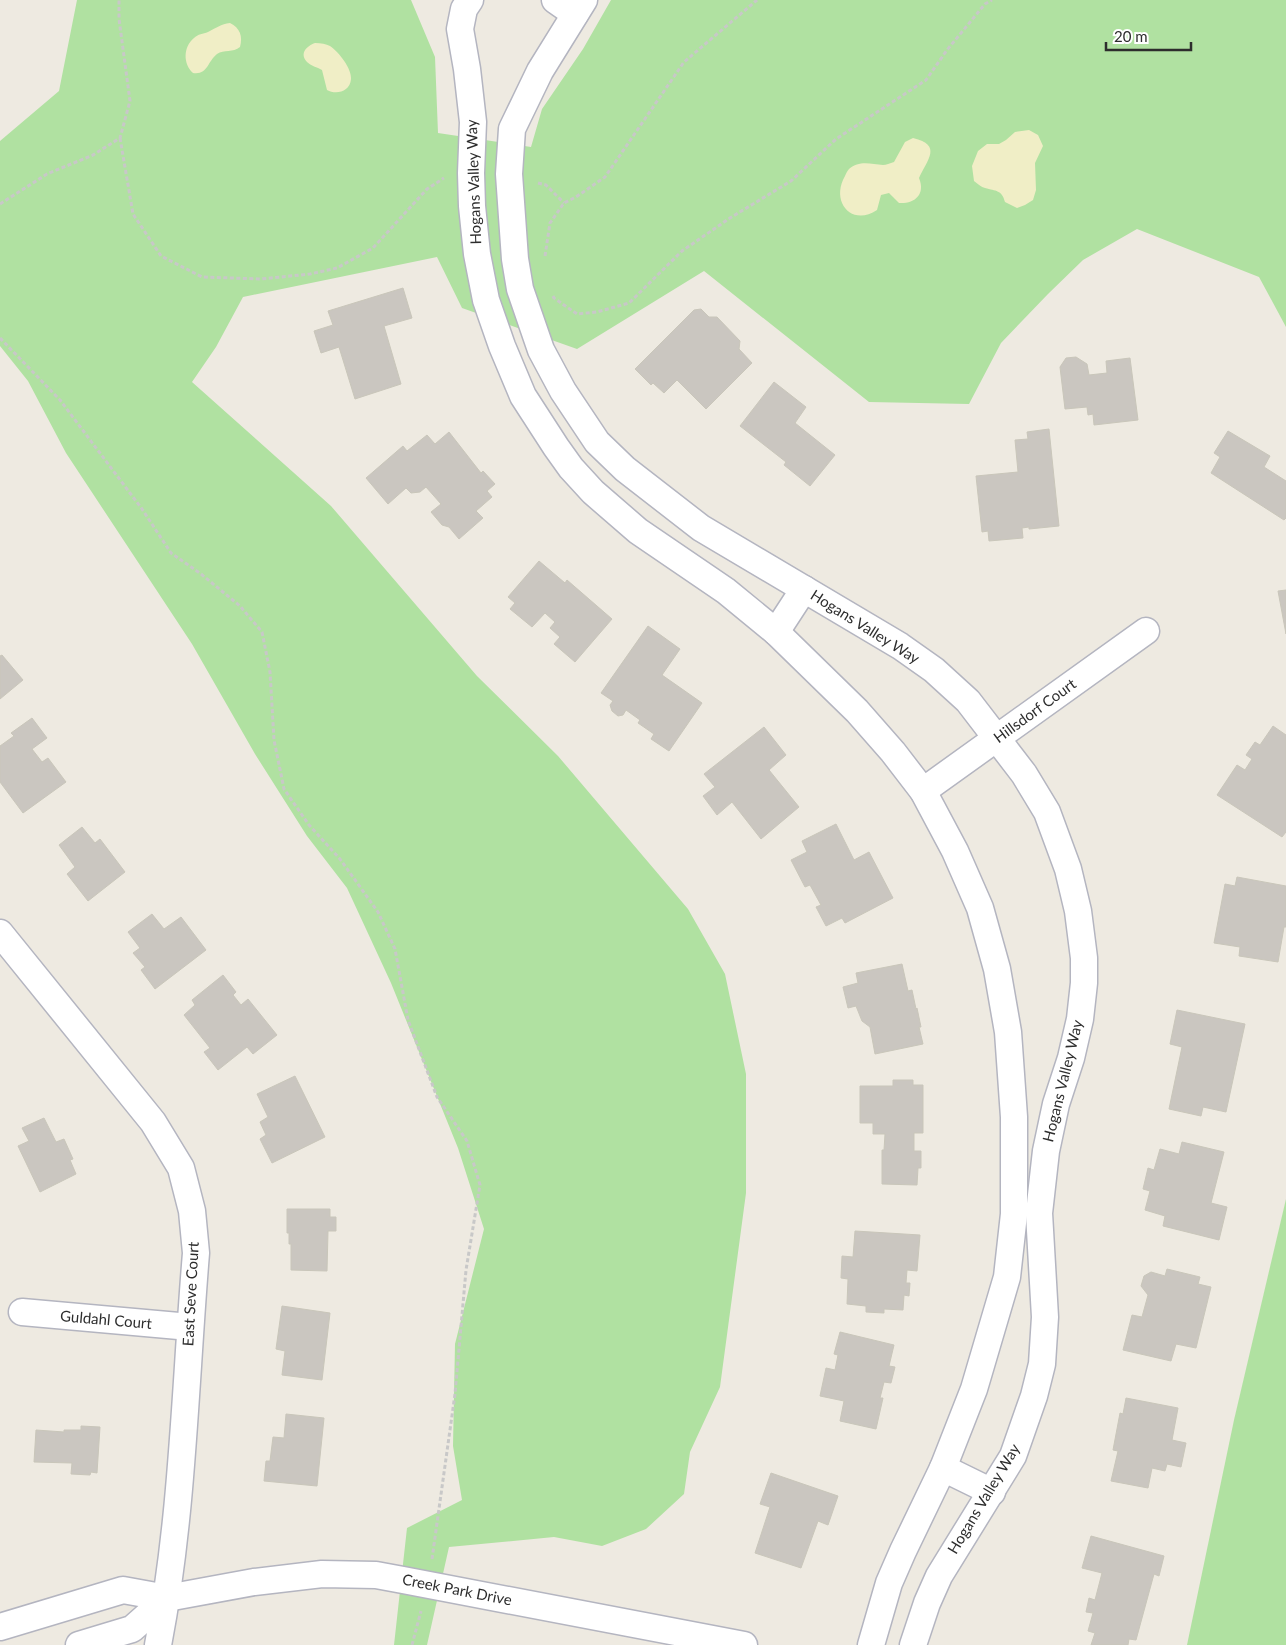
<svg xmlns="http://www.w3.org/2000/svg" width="1286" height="1645" font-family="Lato,sans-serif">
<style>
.green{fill:#b0e1a1}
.sand{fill:#f0eec6}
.building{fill:#cac6c0;stroke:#c9c6ba}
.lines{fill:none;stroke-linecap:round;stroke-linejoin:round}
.street-casing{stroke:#b4b5c0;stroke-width:29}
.path{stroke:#c8c8c8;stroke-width:3;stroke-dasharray:4 2.5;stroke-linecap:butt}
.street{stroke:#fff;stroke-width:26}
.labels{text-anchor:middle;stroke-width:4;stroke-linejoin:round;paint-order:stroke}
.street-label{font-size:15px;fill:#2d2d2d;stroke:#fff}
</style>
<rect width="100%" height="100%" fill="#eeeae1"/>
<g class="green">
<path d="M77,0H411L435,57L438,133L531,147L542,109L583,49L611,0H1286V327L1259,277L1137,229L1083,260L1048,294L1001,343L969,404L869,402L704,271L577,349L462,308L437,257L243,297L216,347L192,382L331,506L477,676L558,756L688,909L725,974L746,1074V1193L720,1387L690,1452L684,1494L646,1529L602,1546L554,1537L449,1547L427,1645H394L407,1528L462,1500L453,1446L455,1344L484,1229L458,1148L391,983L347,888L307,836L255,754L192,644L66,453L28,381L0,346V141L59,91Z"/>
<path d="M1286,1199V1645H1187L1234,1420Z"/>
</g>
<g class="sand">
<path d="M230,23C240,28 243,36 240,47C233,53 224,49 217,54C207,62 208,75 193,73C183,64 183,47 194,38C198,34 203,34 208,32C216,28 221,24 230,23Z"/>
<path d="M315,43C321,43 326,44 330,46C339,52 352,69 351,79C350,92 336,95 327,90L322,70C317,67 311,66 307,62C299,53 307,46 315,43Z"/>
<path d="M1029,130L1038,135L1043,146L1035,163L1036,190L1033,200L1025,205L1017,208L1005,202C1002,190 996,191 985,188C981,187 978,184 974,181L972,166L978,151L987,144H999L1006,140L1015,132Z"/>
<path d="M913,138C943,145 927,160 919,178C926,195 914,204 899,203L889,193L881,195L877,210C852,227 830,202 845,176C846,174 847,171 849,169C859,160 871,164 883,165C886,165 890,163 894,162L905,142Z"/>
</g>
<g class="building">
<path d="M403,288L412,318L384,326L401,384L355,399L339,347L321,353L314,331L333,325L328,311Z"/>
<path d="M701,309L709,317H717L740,341L739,349L752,363L706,409L677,380L664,393L653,383L651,385L635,369L694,310Z"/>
<path d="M1076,357L1087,364L1089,375L1107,373L1106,361L1130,358L1138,420L1094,425L1093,414L1088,415L1087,407L1065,409L1060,367L1066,358Z"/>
<path d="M774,382L806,407L795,423L835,455L810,486L784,465L786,462L740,426Z"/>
<path d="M1049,429L1059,526L1029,529V527L1022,528L1023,538L989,541L988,531L982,532L976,476L1018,472L1015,440L1028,439L1027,432Z"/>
<path d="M1228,431L1270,456L1264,467L1286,481V518L1284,520L1211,473L1220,457L1214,453Z"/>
<path d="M449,432L481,473L483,471L495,484L487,491L492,497L476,511L483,518L459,539L449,527L442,525L431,512L441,504L426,487L420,492L411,493L406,488L388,504L366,478L403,446L407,451L427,435L435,444Z"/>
<path d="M539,561L565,583L567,580L612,619L575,662L554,644L560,637L550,628L555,622L545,613L532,627L510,609L515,603L508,597Z"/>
<path d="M1286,590V634L1278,591Z"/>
<path d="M648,626L680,649L662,675L702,703L669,751L651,739L654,734L638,723L640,720L626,710L623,715L618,716L612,711L610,705L613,701L601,693Z"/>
<path d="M2,655L23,680L0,699V656Z"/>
<path d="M32,718L47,738L32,749L42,762L48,758L66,782L23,813L0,782V746L14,736L11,733Z"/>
<path d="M1273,726L1286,735V832L1282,837L1217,795L1237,765L1245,770L1252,759L1246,755L1255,742L1260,745Z"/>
<path d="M764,727L786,755L769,770L799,807L761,839L732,802L717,815L703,796L715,787L704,774Z"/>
<path d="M836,824L854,860L869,852L893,898L845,923L842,918L826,926L816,907L821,905L810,885L805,887L791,860L807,852L802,841Z"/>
<path d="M82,827L95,843L100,839L125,872L88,901L67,874L75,867L59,845Z"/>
<path d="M1237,877L1286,886V927H1284L1278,962L1239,956L1240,947L1214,943L1225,884L1235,886Z"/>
<path d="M152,914L164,929L181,917L206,950L155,989L141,970L145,967L133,953L140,948L128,932Z"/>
<path d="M902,964L908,991L912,990L916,1009L917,1008L921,1027H919L923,1044L875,1054L870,1027L862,1021L856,1006L848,1008L843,987L858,983L856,973Z"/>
<path d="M223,975L236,992L233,995L241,1005L248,999L277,1035L253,1054L247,1047L218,1070L204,1052L210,1048L184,1015L195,1005L192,1000Z"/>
<path d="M1177,1010L1245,1024L1226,1112L1203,1107L1201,1116L1169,1109L1182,1047L1170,1044Z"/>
<path d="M295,1076L325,1137L272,1163L260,1139L266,1135L260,1122L268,1117L257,1094Z"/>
<path d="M893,1080H913V1085H923V1133H914V1151H921V1168H918L917,1185L882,1184V1150H884L885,1134H873V1123H860V1086H893Z"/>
<path d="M44,1118L56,1142L64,1139L73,1159L70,1160L76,1174L40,1192L18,1146L29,1141L22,1128Z"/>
<path d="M1182,1142L1224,1152L1211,1203L1227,1207L1219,1240L1163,1226L1165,1216L1145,1210L1150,1191L1143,1189L1148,1168L1154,1170L1160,1149L1179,1154Z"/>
<path d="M287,1209H330V1217H336V1231H328L327,1271L291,1270V1244H289V1233H287Z"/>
<path d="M855,1231L920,1235L917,1271L907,1270L906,1283H910L909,1296L904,1295L903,1310L884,1309V1313L866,1312V1306L847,1304L848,1279L841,1278L842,1256L853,1257Z"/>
<path d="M1167,1269L1200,1277L1198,1284L1211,1287L1196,1348L1176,1344L1171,1361L1123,1350L1132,1315L1142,1317L1148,1295L1141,1286L1144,1276L1151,1272L1165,1276Z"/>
<path d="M282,1306L330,1313L322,1380L282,1375L285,1351L276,1349Z"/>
<path d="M840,1332L894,1345L889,1366L895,1367L891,1383L884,1382L880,1398H883L876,1429L840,1421L844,1401L820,1396L826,1368L835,1370L838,1355L834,1354Z"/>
<path d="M1126,1398L1178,1408L1172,1440L1186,1443L1181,1467L1167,1464L1165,1471L1152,1468L1148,1488L1111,1481L1118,1451L1113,1450L1120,1413L1123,1414Z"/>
<path d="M286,1414L324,1418L317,1486L264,1481L266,1461H270L273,1437L284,1438Z"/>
<path d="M81,1426L100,1427L97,1473L91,1472L90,1475L71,1474L72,1463L34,1462L36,1430L64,1432V1430H81Z"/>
<path d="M771,1473L838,1496L828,1525L818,1521L801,1568L755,1553L770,1507L760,1504Z"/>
<path d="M1091,1536L1164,1556L1159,1576L1154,1574L1136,1640L1129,1639L1128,1645H1091L1095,1633L1088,1631L1093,1613L1086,1612L1089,1598L1095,1600L1102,1573L1082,1568Z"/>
</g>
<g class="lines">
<g class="street-casing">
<g id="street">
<path d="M470,0L464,9L460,29L467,69L473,122L471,173L472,206L477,254L486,300L502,346L523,396L556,447L571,468L593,492L638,531L726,591L776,632L857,711L893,752L923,791L955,851L980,908L997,969L1008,1032L1014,1117V1214L1007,1277L974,1389L943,1468L903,1551L889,1583L871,1645"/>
<path d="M555,0L575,14"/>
<path d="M584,0L540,71L512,129L509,174L515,259L520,289L541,350L563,391L597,442L625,469L701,528L900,646L934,670L968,701L1024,774L1047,812L1068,869L1078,911L1084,958V983L1080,1019L1071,1058L1056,1104L1046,1151L1039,1213L1045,1317L1042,1364L1034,1396L1013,1456L939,1576L927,1603L913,1645"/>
<path d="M776,632L804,589"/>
<path d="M923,791L1146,631"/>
<path d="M0,933L153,1122L181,1168L192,1211L196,1253C185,1384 183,1516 158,1645"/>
<path d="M22,1312L190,1327"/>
<path d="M943,1468L992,1492"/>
<path d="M0,1627L123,1590L167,1598L254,1582L322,1574L376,1575L403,1580L744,1645"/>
<path d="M79,1645L132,1629L167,1598"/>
</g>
</g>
<g class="path">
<path d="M120,138L133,214L161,256L202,277L261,279L310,274L337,268L373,248L427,189L444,178"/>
<path d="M538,183L546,185L564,203"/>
<path d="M0,204L47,174L93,155L120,138L130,101L119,19V0"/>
<path d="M545,256L550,223L564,203L576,197L605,177L684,62L757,0"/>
<path d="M553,296L554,298L577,314L597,312L629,303L682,251L730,218L791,181L836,139L926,80L947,50L985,4L992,0"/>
<path d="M0,338L60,400L142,509L171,553L201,574L240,606L262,632L270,672L274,740L284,789L309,825L340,859L378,912L395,949L408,1020L437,1097L467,1141L480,1185L466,1270L455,1394L432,1559"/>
<path d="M412,1645L421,1611"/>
</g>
<use href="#street" class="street"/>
</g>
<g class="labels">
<g class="street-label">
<text transform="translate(474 182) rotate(-92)" y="5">Hogans Valley Way</text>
<text transform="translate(865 627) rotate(32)" y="5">Hogans Valley Way</text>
<text transform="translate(1035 711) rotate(-36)" y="5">Hillsdorf Court</text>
<text transform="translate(1063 1081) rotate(-76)" y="5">Hogans Valley Way</text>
<text transform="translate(191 1294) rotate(-87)" y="5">East Seve Court</text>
<text transform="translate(106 1320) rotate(5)" y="5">Guldahl Court</text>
<text transform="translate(984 1499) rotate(-59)" y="5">Hogans Valley Way</text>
<text transform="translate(457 1590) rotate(11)" y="5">Creek Park Drive</text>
</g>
</g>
<path d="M1106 42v8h85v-8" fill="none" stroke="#2d2d2d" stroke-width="2.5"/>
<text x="1114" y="42" font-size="15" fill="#2d2d2d" stroke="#ffffff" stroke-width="4" paint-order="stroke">20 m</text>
</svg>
